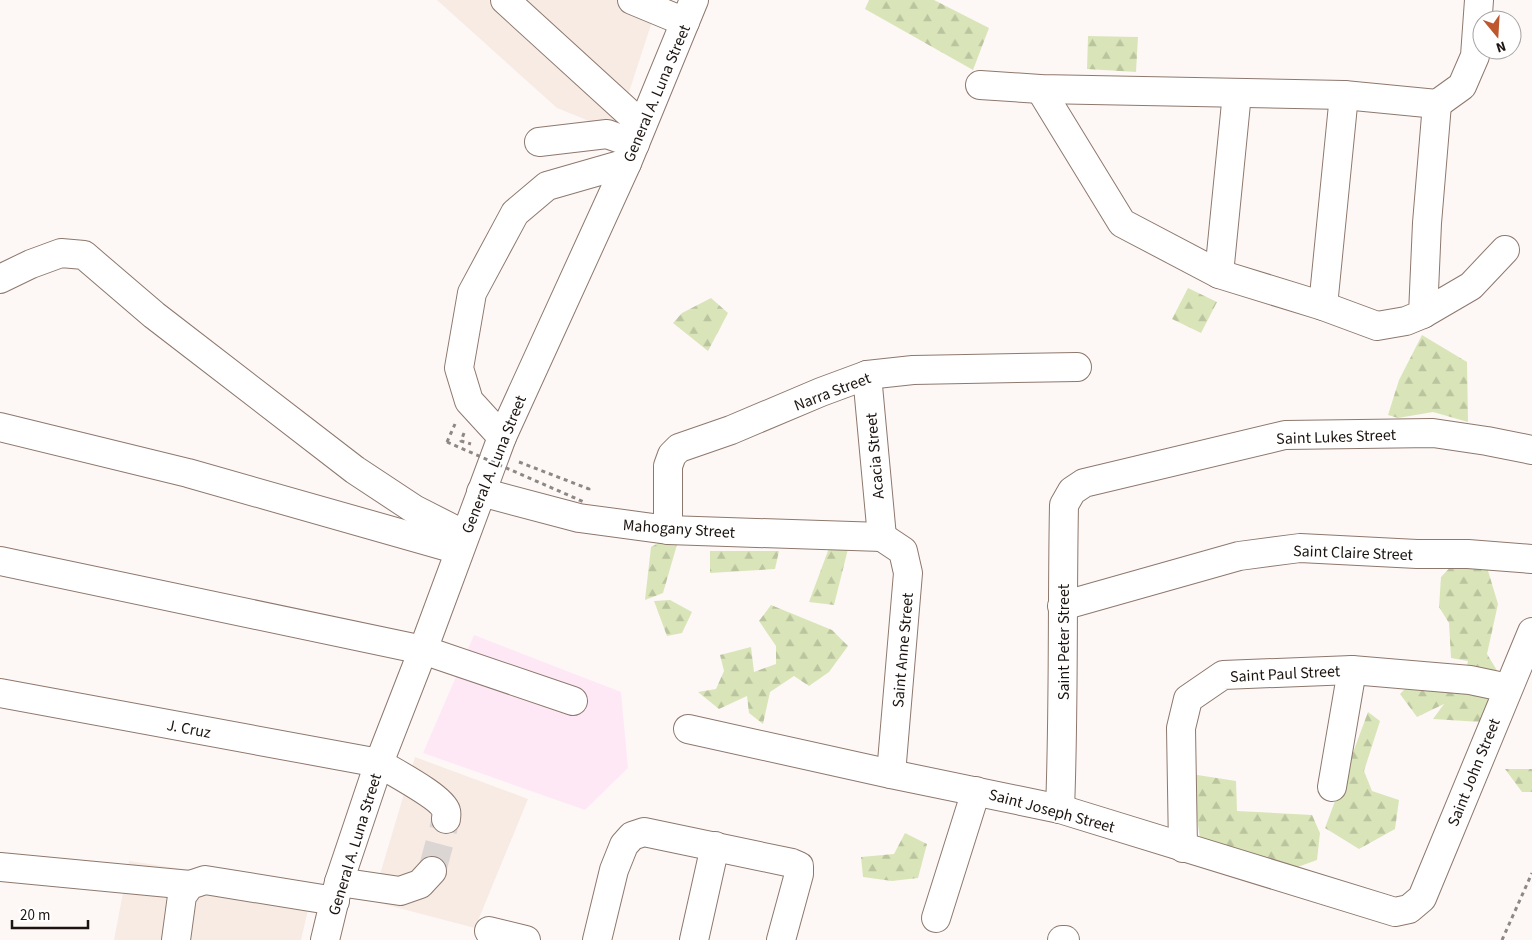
<svg xmlns="http://www.w3.org/2000/svg" width="1532" height="940" font-family="'Source Sans 3',sans-serif">
<style>
.built{fill:#f7ebe4}
.medical{fill:#fee8f6}
.forest{fill:url(#forest-firs)}
.lines{fill:none;stroke-linecap:round;stroke-linejoin:round}
.minor-tunnel{stroke:#dbd6d4;stroke-width:28;stroke-dasharray:28 14;stroke-linecap:butt}
.minor-casing{stroke:#8d786d;stroke-width:30}
.major-casing{stroke:#8d786d;stroke-width:30}
.path{stroke:#8e8784;stroke-width:3;stroke-dasharray:4 4;stroke-linecap:butt}
.minor{stroke:#fff;stroke-width:28}
.major{stroke:#fff;stroke-width:28}
.path-bridge{stroke:#8e8784;stroke-width:3;stroke-dasharray:4 4;stroke-linecap:butt}
.labels{text-anchor:middle;stroke-width:4;stroke-linejoin:round;paint-order:stroke}
.street-label{font-size:16px;fill:#1c1410;stroke:#fff}
</style>
<defs>
<pattern id="forest-firs" width="22" height="20" patternUnits="userSpaceOnUse" patternTransform="scale(1.25)"><rect width="22" height="20" fill="#d9e5b9"/><path d="M5 1l3.5 6h-7zM16 11l3.5 6h-7z" fill="#bac49e"/></pattern>
</defs>
<rect width="100%" height="100%" fill="#fdf8f6"/>
<g class="built">
<path d="M437,0H659L616,132L557,108Z"/>
<path d="M415,757L528,799L475,928L372,901Z"/>
<path d="M129,861L313,888L301,940H114Z"/>
</g>
<path class="medical" d="M474,635L621,692L628,768L585,810L423,753Z"/>
<g class="forest">
<path d="M869,0H934L989,28L973,70L865,9Z"/>
<path d="M1088,36L1138,37L1136,72L1087,69Z"/>
<path d="M1188,288L1217,302L1201,333L1172,319Z"/>
<path d="M711,298L728,313L708,351L673,323L682,313Z"/>
<path d="M1422,335L1467,362L1468,422L1433,412L1398,418L1388,415L1399,380Z"/>
<path d="M681,531L663,593L645,600L651,547Z"/>
<path d="M835,532L851,537L834,605L809,602Z"/>
<path d="M710,551H779L775,569L710,573Z"/>
<path d="M1462,555L1486,564L1498,604L1487,654L1504,682L1515,694L1514,715L1496,723L1433,719L1444,704L1417,717L1400,694L1420,674H1465L1468,661L1451,658L1449,623L1439,607L1441,577Z"/>
<path d="M670,600L692,612L682,633L667,636L654,601Z"/>
<path d="M771,605L832,630L848,646L829,672L809,686L794,676L770,692L763,724L749,713L747,696L719,709L698,692L716,689L724,671L720,655L751,647L754,672L776,664V646L759,621Z"/>
<path d="M1368,712L1380,721L1364,771L1372,791L1399,800L1395,829L1359,849L1325,828Z"/>
<path d="M1505,769H1532V792H1522Z"/>
<path d="M1191,774L1236,781L1237,811L1312,815L1320,833L1317,860L1284,872L1201,846Z"/>
<path d="M905,833L927,844L918,878L892,881L863,877L861,857L894,854Z"/>
</g>
<g class="lines">
<path class="minor-tunnel" d="M432,871L446,819"/>
<g class="minor-casing">
<g id="minor">
<path d="M505,0L642,125"/>
<path d="M632,0L685,22"/>
<path d="M980,85L1040,89L1344,95L1437,104L1462,86L1475,56L1479,0"/>
<path d="M1040,89L1122,223L1219,274L1323,306L1377,326L1406,321L1423,314L1427,223L1437,104"/>
<path d="M539,142L607,134L635,144"/>
<path d="M1219,274L1237,93"/>
<path d="M0,279L31,264L61,253L84,255L154,315L355,470L414,509L465,535"/>
<path d="M1323,306L1344,95"/>
<path d="M1423,314L1471,286L1505,250"/>
<path d="M867,375L882,537"/>
<path d="M0,427L188,473L459,550"/>
<path d="M502,437L469,401L459,368L472,293L515,213L547,186L627,163"/>
<path d="M481,492L579,518L668,530L882,537"/>
<path d="M668,530V466L672,455L679,448L731,430L821,392L867,375L913,370L1077,367"/>
<path d="M882,537L903,551L908,573L891,774"/>
<path d="M0,561L423,650L573,701"/>
<path d="M1062,606L1239,556L1300,548L1417,554H1468L1532,559"/>
<path d="M0,693L379,763C393,772 442,797 446,811C447,814 446,817 446,819"/>
<path d="M688,729L891,774L1060,809L1395,912L1409,909L1422,898L1532,632"/>
<path d="M1332,787L1352,670"/>
<path d="M1060,809C1064,708 1062,606 1064,505L1072,491L1084,483L1285,435L1433,433L1487,441L1532,450"/>
<path d="M1183,848L1181,728L1188,699L1223,675L1352,670L1470,680L1508,688"/>
<path d="M0,867L190,885"/>
<path d="M339,882L400,891L420,884L432,871"/>
<path d="M936,918L976,791"/>
<path d="M489,931L526,940"/>
<path d="M176,940L182,896L190,885L205,880L335,901"/>
<path d="M597,940L614,870L624,845L632,836L644,832L792,863L799,866V874L781,940"/>
<path d="M694,940L715,846"/>
<path d="M1062,940H1065"/>
</g>
</g>
<g class="major-casing">
<path id="major" d="M325,940L339,882L379,763L423,650L502,437L627,163L694,0"/>
</g>
<g class="path">
<path d="M464,433L461,441L471,444"/>
<path d="M447,442L455,424"/>
<path d="M519,462L589,489L588,492"/>
<path d="M1502,940L1532,873"/>
</g>
<use href="#minor" class="minor"/>
<use href="#major" class="major"/>
<path class="path-bridge" d="M447,442L584,502"/>
</g>
<g class="labels">
<g class="street-label">
<text transform="translate(656 93) rotate(-67)" y="6">General A. Luna Street</text>
<text transform="translate(832 391) rotate(-21)" y="6">Narra Street</text>
<text transform="translate(1336 436) rotate(-2)" y="6">Saint Lukes Street</text>
<text transform="translate(874 456) rotate(-95)" y="6">Acacia Street</text>
<text transform="translate(493 464) rotate(-68)" y="6">General A. Luna Street</text>
<text transform="translate(679 528) rotate(4)" y="6">Mahogany Street</text>
<text transform="translate(1353 552) rotate(2)" y="6">Saint Claire Street</text>
<text transform="translate(1063 642) rotate(-90)" y="6">Saint Peter Street</text>
<text transform="translate(902 650) rotate(-85)" y="6">Saint Anne Street</text>
<text transform="translate(1285 673) rotate(-3)" y="6">Saint Paul Street</text>
<text transform="translate(189 728) rotate(11)" y="6">J. Cruz</text>
<text transform="translate(1473 772) rotate(-68)" y="6">Saint John Street</text>
<text transform="translate(1052 810) rotate(15)" y="6">Saint Joseph Street</text>
<text transform="translate(354 844) rotate(-73)" y="6">General A. Luna Street</text>
</g>
</g>
<g transform="translate(1497 35) rotate(162)"><circle r="24" fill="#ffffff" stroke="#a4a19f"/>
<path d="M0-4L9 19L0 12L-9 19Z" fill="#be572d"/>
<text y="-8" font-size="14" font-weight="bold" text-anchor="middle" fill="#1c1410">N</text>
</g>
<path d="M12 920v8h76v-8" fill="none" stroke="#1c1410" stroke-width="2.5"/>
<text x="20" y="920" font-size="15" fill="#1c1410" stroke="#ffffff" stroke-width="4" paint-order="stroke">20 m</text>
</svg>
